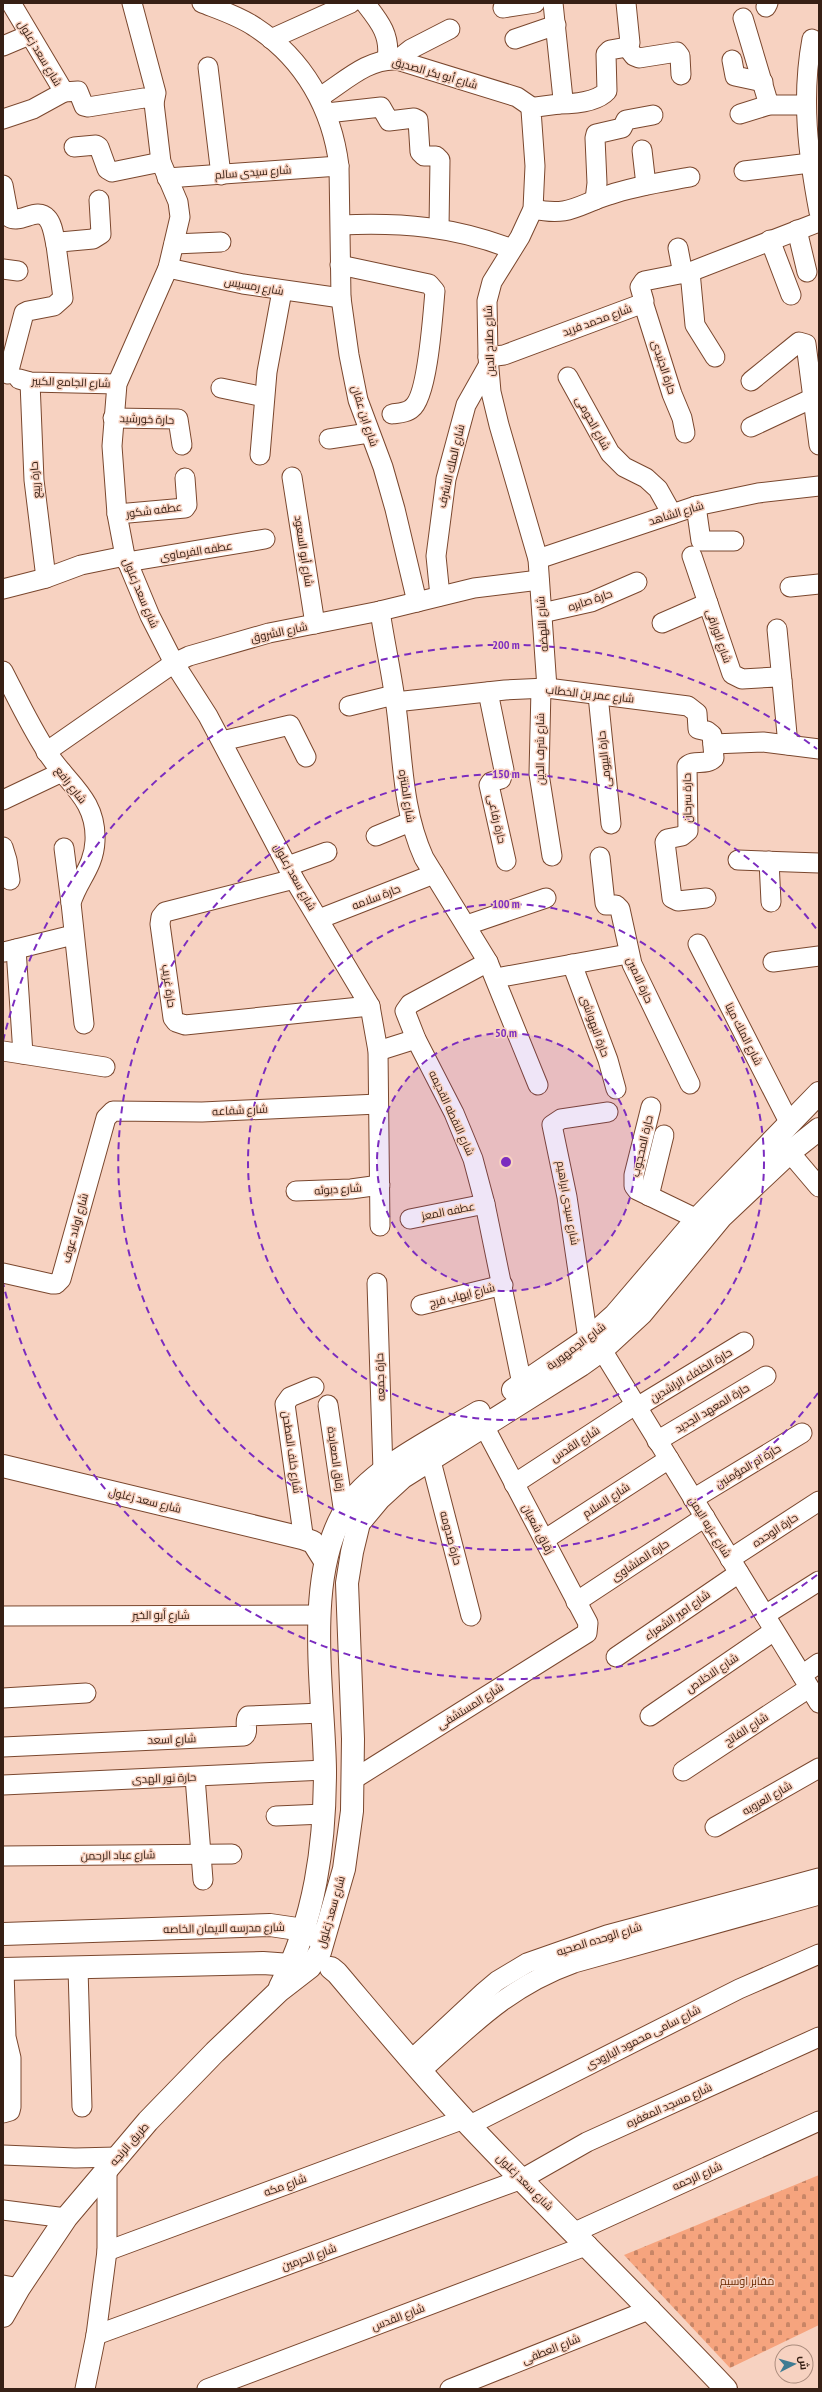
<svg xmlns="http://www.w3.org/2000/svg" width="822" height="2392" font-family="'PT Sans Narrow',Cairo,sans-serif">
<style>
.cemetery{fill:url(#cemetery-stones)}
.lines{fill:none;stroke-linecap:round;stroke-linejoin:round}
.street-casing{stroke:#7a472e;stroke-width:21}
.secondary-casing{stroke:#7a472e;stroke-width:24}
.street{stroke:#fff;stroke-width:19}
.secondary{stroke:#fff;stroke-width:22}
.ring{fill:none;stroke:#7b2cbf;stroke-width:2;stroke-dasharray:7 5}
.labels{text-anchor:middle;stroke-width:3;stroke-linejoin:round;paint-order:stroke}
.street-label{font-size:11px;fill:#372015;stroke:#f7d2c1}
.park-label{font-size:11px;fill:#6c2a01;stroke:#f7d2c1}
.centre{fill:#7b2cbf;stroke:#f7d2c1;stroke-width:2}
.ring-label{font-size:12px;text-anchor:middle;font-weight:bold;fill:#7b2cbf;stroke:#f7d2c1;stroke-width:3;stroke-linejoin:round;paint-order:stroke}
</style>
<defs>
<pattern id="cemetery-stones" width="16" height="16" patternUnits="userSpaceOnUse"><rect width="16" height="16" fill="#f6a47e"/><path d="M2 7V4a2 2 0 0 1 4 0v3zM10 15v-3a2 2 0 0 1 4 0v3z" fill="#c88566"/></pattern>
</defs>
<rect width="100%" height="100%" fill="#f7d2c1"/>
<path class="cemetery" d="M819,2175V2325L730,2368L624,2255Z"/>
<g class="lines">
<g class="street-casing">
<g id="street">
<path d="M11,3L64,92L78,91L84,106L88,107L144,98L149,99L154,103L161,162L178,202L180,217L168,268L117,384L112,446L117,514L125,556L150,616L174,663L208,716L294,879L370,1006L378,1051L380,1226"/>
<path d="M132,3L156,93L154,103"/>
<path d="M202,3C220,10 239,16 255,27C304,59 332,109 339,166L341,298L349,355L358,400L383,467L395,509L417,602"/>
<path d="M365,3C379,21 391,35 387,59"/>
<path d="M766,7L768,3"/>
<path d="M503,8L535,3"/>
<path d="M743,18L769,105"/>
<path d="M271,39L351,3"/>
<path d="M515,39L556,25"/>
<path d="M812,39C801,98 808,154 819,212"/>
<path d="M3,46L29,35"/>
<path d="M627,47L634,56L639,58L677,52L680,56L681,75"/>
<path d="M397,60L411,49L450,29"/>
<path d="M732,60L735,76L763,82"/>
<path d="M208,67L221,175"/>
<path d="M320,97C344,82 368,58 397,60L517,97L533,108"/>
<path d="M559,104C573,104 597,102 607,91L606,54L610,50L627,47L630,43L626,3"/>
<path d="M327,113L381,107L389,121L414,118L418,120L420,152L424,156H436L440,160L439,228"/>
<path d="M740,114L769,105H805"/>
<path d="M3,119L33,109L64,92"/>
<path d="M74,147L96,145L99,147L107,169L112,172L161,162"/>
<path d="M642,150L646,185"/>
<path d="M744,171L810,163"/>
<path d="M167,178L339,166"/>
<path d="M3,185L9,217C20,225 37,206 47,218C53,224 54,237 56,245"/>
<path d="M595,200L597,183L595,138L596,134L622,128L626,120L653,115"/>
<path d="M533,209C570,217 577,205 609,195C635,186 663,182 690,177"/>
<path d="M341,225C401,222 456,227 512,249"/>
<path d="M797,230L807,272"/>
<path d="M770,240L791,295"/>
<path d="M174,244L221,242"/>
<path d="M678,248L683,274"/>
<path d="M340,265L429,284L435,291C433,312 428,396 412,408C407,413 398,413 392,414"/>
<path d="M168,268L243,284L341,298"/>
<path d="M3,269L18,271"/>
<path d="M690,272L695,325L715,357"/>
<path d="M643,302L672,394L682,418L685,433"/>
<path d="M488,357L504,355L641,304L644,301L640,287L644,281L690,272L819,222"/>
<path d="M8,374L24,313L28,311L54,306L63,298L56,245L60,242L93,239L101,234L99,200"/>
<path d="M568,377L610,453L624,467L646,478L658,489L672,514"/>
<path d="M19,379L30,382L117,384"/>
<path d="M751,381L799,342L806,344L819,445"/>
<path d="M30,382L34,480L46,578"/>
<path d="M221,388L264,397"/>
<path d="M113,418L178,419L182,445"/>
<path d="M751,427L813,398"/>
<path d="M329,439L369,433"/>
<path d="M260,455L267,372L282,291"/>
<path d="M292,477L315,624"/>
<path d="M696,506L701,541H734"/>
<path d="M117,514L185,508L187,505L185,478"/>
<path d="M692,556L732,674L742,679L777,677L782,681L788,745"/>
<path d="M538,559L696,506L758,493L819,486"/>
<path d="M127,562L265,539"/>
<path d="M790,587L819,584"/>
<path d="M3,589L46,578L81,565L125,556"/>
<path d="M440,596L436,556L446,479L466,405L488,366"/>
<path d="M380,611C385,645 393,679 397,714C403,763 403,812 424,858L488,962L538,1085"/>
<path d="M542,613L591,602L637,582"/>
<path d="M662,623L708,603"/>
<path d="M777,629L782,681"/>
<path d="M3,671C17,698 30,726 47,752C66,783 97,798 95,841C94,867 78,880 71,903L84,1024"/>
<path d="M547,688L538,559L499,425L491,392L488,357L487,301L492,282L520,237L533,209L535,166L531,110L536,107L559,104L563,99L553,3"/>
<path d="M541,689L539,774L552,856"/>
<path d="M488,692L504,770L501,779L491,782L489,785L506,861"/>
<path d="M598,695L611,824"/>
<path d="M395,702L505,690L547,688L688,706L697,713L698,729L707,731L712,735L714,758C706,766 694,759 687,766L688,831L682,836L667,839L665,842L672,898L678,901L706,898"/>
<path d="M349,706L394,695"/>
<path d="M222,741L290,725L306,757"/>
<path d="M713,744L763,742L819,749"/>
<path d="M46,752L174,663L189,656L269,633L380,611L474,588L539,580"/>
<path d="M3,800L62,772"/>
<path d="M376,836L410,822"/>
<path d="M3,847L7,860L10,880"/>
<path d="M64,848L71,903"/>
<path d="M600,857L605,903L606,905H616L620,909L632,964L690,1084"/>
<path d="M738,860L819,863"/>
<path d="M769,861L771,902"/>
<path d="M288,866L327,852"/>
<path d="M294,879L165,912L161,917L160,924L173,1018L176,1022L185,1025L370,1006"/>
<path d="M319,919L434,874"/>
<path d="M467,925L546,898"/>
<path d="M698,944L790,1124"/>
<path d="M16,949L23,1054"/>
<path d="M4,952L73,935"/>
<path d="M488,962L410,1004L405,1011L416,1039L454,1113L473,1159L485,1204L522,1384"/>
<path d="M773,962L819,956"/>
<path d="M572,964L608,1060L616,1089"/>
<path d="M496,978L628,954"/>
<path d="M3,1051L105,1067"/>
<path d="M378,1051L416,1039"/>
<path d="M651,1107L634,1175V1186L637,1190L697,1219"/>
<path d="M780,1141L819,1187"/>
<path d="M296,1191L351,1189L380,1185"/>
<path d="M649,1196L664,1135"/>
<path d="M410,1219L485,1204"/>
<path d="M3,1273L52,1284H56L61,1279L106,1118L113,1111L202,1112L378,1104"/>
<path d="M377,1283L383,1471"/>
<path d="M421,1305L503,1285"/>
<path d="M588,1339L567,1197L552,1125L561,1119L608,1112"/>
<path d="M602,1350L819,1703"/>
<path d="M328,1405L344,1514"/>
<path d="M637,1407L744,1342"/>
<path d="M657,1441L766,1376"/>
<path d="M431,1461L471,1616"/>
<path d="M514,1484L635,1405"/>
<path d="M693,1499L802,1433"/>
<path d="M303,1534L285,1404L290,1397L314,1387"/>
<path d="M544,1540L669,1459"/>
<path d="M730,1559L819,1501"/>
<path d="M576,1602L705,1517"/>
<path d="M765,1615L819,1581"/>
<path d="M3,1616L320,1615"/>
<path d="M616,1657L739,1573"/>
<path d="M802,1675L819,1663"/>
<path d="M3,1698L86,1693"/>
<path d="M650,1716L774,1631"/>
<path d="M3,1747L244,1736C250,1731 243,1722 248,1716L322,1713"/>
<path d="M683,1771L809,1688"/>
<path d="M195,1777L203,1880"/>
<path d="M354,1779L587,1633L588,1623L484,1426"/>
<path d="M3,1785L325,1770"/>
<path d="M276,1816L324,1814"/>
<path d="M715,1827L819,1768"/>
<path d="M3,1856L232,1854"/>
<path d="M78,1968L82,2107"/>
<path d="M411,2060L484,1992L497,1981L527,1963L607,1935L819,1878"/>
<path d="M421,2071C471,2026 509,1986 574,1963L819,1895"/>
<path d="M3,2113L10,2111L11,2107V2058L6,2037L4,1969"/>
<path d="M470,2125L739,1989L819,1954"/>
<path d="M3,2155L75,2158L117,2157"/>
<path d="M3,2210L66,2218"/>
<path d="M575,2232L819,2121"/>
<path d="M107,2251L464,2119"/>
<path d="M3,2285L19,2288"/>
<path d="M96,2335L522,2179L587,2142L819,2037"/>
<path d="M85,2389L96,2335L107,2251V2169"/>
<path d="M207,2389L588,2245"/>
<path d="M450,2389L651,2309"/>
</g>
</g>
<g class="secondary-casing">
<g id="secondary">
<path d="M513,1390L588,1339L615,1315L697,1219L819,1093"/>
<path d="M3,1466L302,1538L313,1542L325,1561"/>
<path d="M3,1934L270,1925L304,1930L317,1937"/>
<path d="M331,1968L337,1973C381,2025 424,2077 470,2126C554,2215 642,2300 726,2389"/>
<path d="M3,1969L263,1963L305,1966"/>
<path d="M280,1987C315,1919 325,1846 325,1770C324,1691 302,1569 350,1503C377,1466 439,1436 479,1412"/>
<path d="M3,2316L19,2288L66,2218L148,2121L215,2052L279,1991L310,1967L320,1952L344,1869L352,1811L353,1739L347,1583L352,1552L359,1523L379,1499L403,1477L581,1365L602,1350L641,1314L721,1217L790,1152L819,1129"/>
</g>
</g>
<use href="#street" class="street"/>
<use href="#secondary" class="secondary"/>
</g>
<circle cx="506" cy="1162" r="129" fill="#7b2cbf" fill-opacity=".12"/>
<g class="ring">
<circle cx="506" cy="1162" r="129"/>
<circle cx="506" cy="1162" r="258"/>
<path d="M818 1393A388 388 0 1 1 818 931"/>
<path d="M817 1575A517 517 0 0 1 3 1283M3 1041A517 517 0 0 1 817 749"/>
</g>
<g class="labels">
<g class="street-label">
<text transform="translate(40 53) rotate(59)" y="4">شارع سعد زعلول</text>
<text transform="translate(435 73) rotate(16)" y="4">شارع أبو بكر الصديق</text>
<text transform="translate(253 172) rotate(-4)" y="4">شارع سيدى سالم</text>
<text transform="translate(254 286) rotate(10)" y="4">شارع رمسيس</text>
<text transform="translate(597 320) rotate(-20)" y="4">شارع محمد فريد</text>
<text transform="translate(489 341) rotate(-92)" y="4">شارع صلاح الدين</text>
<text transform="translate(664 367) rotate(72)" y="4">حارة الجنيدى</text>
<text transform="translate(71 382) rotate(2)" y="4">شارع الجامع الكبير</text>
<text transform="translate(365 416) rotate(72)" y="4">شارع ابن عفان</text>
<text transform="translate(147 419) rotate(2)" y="4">حارة خورشيد</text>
<text transform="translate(593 423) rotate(61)" y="4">شارع الحومى</text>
<text transform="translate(451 466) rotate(-77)" y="4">شارع الملك الاشرف</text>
<text transform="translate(35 480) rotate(-95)" y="4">حارة ربيع</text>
<text transform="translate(154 510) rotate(-7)" y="4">عطفه شكور</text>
<text transform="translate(676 513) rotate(-17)" y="4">شارع الشاهد</text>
<text transform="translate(196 551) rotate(-9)" y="4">عطفه الفرماوى</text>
<text transform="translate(304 551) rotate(81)" y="4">شارع أبو السعود</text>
<text transform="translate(141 593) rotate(67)" y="4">شارع سعد زعلول</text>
<text transform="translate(590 600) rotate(-18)" y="4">حارة صابره</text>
<text transform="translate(542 624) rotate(-94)" y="4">شارع النهضه</text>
<text transform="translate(279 632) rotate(-12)" y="4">شارع الشروق</text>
<text transform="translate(719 636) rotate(71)" y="4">شارع الوراقى</text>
<text transform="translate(590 694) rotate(6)" y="4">شارع عمر بن الخطاب</text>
<text transform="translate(540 749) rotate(-90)" y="4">شارع شرف الدين</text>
<text transform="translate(604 759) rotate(-96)" y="4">حارة البيومى</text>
<text transform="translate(71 785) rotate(52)" y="4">شارع رافع</text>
<text transform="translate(407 796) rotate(81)" y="4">شارع المنتزه</text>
<text transform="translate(687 798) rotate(-91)" y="4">حارة سرحان</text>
<text transform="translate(497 819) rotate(77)" y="4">حارة رفاعى</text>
<text transform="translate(295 877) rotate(61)" y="4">شارع سعد زعلول</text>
<text transform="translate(376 897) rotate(-21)" y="4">حارة سلامه</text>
<text transform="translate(640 980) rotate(66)" y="4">حارة الامين</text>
<text transform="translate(169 986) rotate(82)" y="4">حارة غريب</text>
<text transform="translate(595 1026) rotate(70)" y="4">حارة البهواشى</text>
<text transform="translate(744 1034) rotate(63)" y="4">شارع الملك مينا</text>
<text transform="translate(240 1110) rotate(-3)" y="4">شارع شفاعه</text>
<text transform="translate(452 1113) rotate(65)" y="4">شارع النقطه القديمه</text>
<text transform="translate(642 1146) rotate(-77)" y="4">حارة المحجوب</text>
<text transform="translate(338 1189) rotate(-4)" y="4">شارع دبوئه</text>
<text transform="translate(568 1203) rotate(80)" y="4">شارع سيدى ابراهيم</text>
<text transform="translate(448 1211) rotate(-11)" y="4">عطفه المعز</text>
<text transform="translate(75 1228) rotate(-75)" y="4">شارع اولاد عوف</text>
<text transform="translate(462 1295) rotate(-14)" y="4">شارع ايهاب فرج</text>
<text transform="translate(576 1346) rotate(-37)" y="4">شارع الجمهورية</text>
<text transform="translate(691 1375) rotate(-31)" y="4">حارة الخلفاء الراشدين</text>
<text transform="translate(380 1377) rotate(-92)" y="4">حارة جمعه</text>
<text transform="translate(712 1408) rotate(-31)" y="4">حارة المعهد الجديد</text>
<text transform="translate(575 1444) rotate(-33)" y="4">شارع القدس</text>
<text transform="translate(292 1452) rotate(82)" y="4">شارع خلف المطحن</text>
<text transform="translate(336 1459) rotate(82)" y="4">زقاق الصعايدة</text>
<text transform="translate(748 1466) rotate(-31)" y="4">حارة ام المؤمنين</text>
<text transform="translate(145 1500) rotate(14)" y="4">شارع سعد زغلول</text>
<text transform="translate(606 1500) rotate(-33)" y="4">شارع السلام</text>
<text transform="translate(710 1527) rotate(58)" y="4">شارع عزبه اليمن</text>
<text transform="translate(538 1529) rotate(62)" y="4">زقاق شعبان</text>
<text transform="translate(775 1530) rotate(-33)" y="4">حارة الوحده</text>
<text transform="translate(451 1538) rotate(75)" y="4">حارة صدومه</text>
<text transform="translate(640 1560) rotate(-33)" y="4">حارة المنشاوى</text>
<text x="161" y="1619">شارع أبو الخير</text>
<text transform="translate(677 1615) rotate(-35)" y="4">شارع امير الشعراء</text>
<text transform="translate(712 1673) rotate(-34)" y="4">شارع الاخلاص</text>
<text transform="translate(470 1706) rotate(-32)" y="4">شارع المستشفى</text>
<text transform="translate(746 1729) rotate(-33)" y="4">شارع الفاتح</text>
<text transform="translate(172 1739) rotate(-2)" y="4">شارع اسعد</text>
<text transform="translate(164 1778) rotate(-2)" y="4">حارة نور الهدى</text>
<text transform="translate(767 1798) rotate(-30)" y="4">شارع العروبه</text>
<text transform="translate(118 1855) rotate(-1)" y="4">شارع عباد الرحمن</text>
<text transform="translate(331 1912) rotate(-74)" y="4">شارع سعد زغلول</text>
<text transform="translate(224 1928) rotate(-1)" y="4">شارع مدرسه الايمان الخاصه</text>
<text transform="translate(599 1939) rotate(-17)" y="4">شارع الوحده الصحيه</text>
<text transform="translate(643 2037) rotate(-27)" y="4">شارع سامى محمود البارودى</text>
<text transform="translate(669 2105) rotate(-24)" y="4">شارع مسجد المغفره</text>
<text transform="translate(129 2144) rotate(-49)" y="4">طريق الرنجه</text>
<text transform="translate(697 2176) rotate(-24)" y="4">شارع الرحمه</text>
<text transform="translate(525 2182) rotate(45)" y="4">شارع سعد زغلول</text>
<text transform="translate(285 2185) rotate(-20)" y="4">شارع مكه</text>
<text transform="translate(309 2257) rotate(-20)" y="4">شارع الحرمين</text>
<text transform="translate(398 2317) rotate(-21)" y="4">شارع القدس</text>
<text transform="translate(551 2349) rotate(-22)" y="4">شارع العطفى</text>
</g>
<g class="park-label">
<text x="747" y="2285">مقابر اوسيم</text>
</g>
</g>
<circle cx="506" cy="1162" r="6" class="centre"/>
<g class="ring-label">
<text x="506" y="649">200 m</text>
<text x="506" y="778">150 m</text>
<text x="506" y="908">100 m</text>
<text x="506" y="1037">50 m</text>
</g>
<rect width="822" height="2392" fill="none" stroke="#372015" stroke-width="8"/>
<g transform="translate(794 2364) rotate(84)"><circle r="19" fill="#f7d2c1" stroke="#aa8b7c"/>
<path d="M0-3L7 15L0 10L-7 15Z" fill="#407c93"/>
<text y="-6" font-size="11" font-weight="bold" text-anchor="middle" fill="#372015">ش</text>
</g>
</svg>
